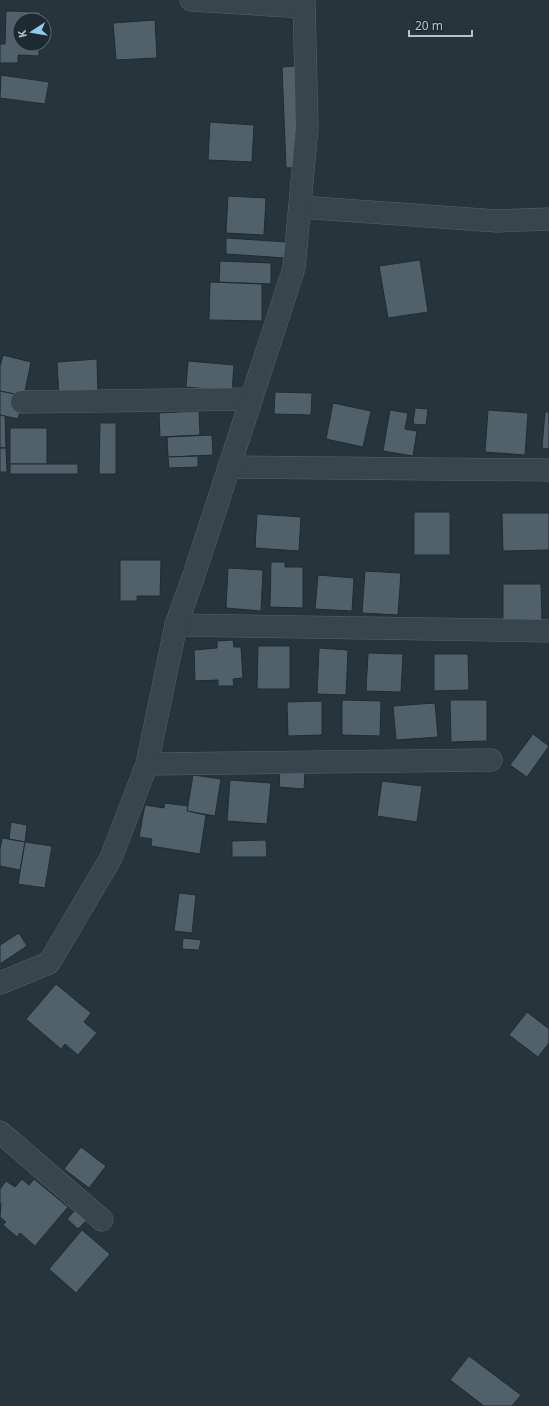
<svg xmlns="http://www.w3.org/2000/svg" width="549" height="1406" font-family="'Noto Sans',sans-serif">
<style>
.building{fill:#51616a;stroke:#202c34}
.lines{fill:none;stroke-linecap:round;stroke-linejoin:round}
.minor-casing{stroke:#57636b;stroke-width:23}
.minor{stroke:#39454d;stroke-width:22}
</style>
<rect width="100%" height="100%" fill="#26343c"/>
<g class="building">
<path d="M6,11L40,12V20H20V44H39V56L18,55V63H0V44H5Z"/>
<path d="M155,20L157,58L116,60L113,23Z"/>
<path d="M296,66L301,167L286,168L282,67Z"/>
<path d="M1,75L49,82L45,104L0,98Z"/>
<path d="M210,122L254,125L252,162L208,160Z"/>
<path d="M228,196L266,198L264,235L226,233Z"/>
<path d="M226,238L287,242L286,258L226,254Z"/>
<path d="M420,260L428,312L388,318L379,266Z"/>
<path d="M220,261L271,263V284L219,282Z"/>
<path d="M210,282L262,284V321L209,320Z"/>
<path d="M3,355L31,362L24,396L0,391V366Z"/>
<path d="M97,359L98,395L59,397L57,362Z"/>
<path d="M188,361L234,365L232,391L186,387Z"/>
<path d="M0,391L24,396L18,419L0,415Z"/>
<path d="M275,392L312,393L311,415L274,414Z"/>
<path d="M333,403L371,411L363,447L326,439Z"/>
<path d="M415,408L428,409L426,425L413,424Z"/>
<path d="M390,410L408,413L405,429L417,431L413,456L383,451Z"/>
<path d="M488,410L528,413L525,455L485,452Z"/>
<path d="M199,411L200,435L160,437L159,413Z"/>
<path d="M545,412H549V449L542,448Z"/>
<path d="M0,415L5,416L6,448H0Z"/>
<path d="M100,423H116V474H99Z"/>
<rect x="10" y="428" width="37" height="36"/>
<path d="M212,435L213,455L168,457L167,437Z"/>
<path d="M0,448H6L7,472H0Z"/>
<path d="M198,456V467L169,468L168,457Z"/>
<rect x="10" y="464" width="68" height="10"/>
<rect x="414" y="512" width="36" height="43"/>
<path d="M502,513H549V550L503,551Z"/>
<path d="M257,514L301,517L299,551L255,548Z"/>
<path d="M120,560H161L160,596H137V601H120Z"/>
<path d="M271,562H285V567H303V608L270,607Z"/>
<path d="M228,568L263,570L261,611L226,608Z"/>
<path d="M365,571L401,573L398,615L362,613Z"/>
<path d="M318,575L354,578L352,611L315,609Z"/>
<path d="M503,584H541L542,621H503Z"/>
<path d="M233,640L234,647H241L243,678L233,679L234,686H218V680L195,681L194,650L217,648V641Z"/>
<path d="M258,646H290V689H257Z"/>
<path d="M319,648L348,650L346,695L317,694Z"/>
<path d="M368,653L403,654L401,692L366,691Z"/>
<path d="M434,654H468L469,690L434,691Z"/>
<path d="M342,700L381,701L380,736L342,735Z"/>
<path d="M450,700H487V741L451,742Z"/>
<path d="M322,701V735L288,736L287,702Z"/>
<path d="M435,703L438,737L396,740L393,706Z"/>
<path d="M533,734L549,746L527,777L510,765Z"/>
<path d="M280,769L305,770L304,789L279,787Z"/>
<path d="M193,775L221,779L215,816L187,811Z"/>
<path d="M230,780L271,783L267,824L227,821Z"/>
<path d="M382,781L422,786L417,822L377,816Z"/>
<path d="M165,803L188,806L187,811L206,815L200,854L151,846L152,839L139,837L145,805L164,808Z"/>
<path d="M11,822L27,825L25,842L9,839Z"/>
<path d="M2,838L25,842L20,870L0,866V850Z"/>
<path d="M266,840L267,857H232V841Z"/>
<path d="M25,842L52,846L45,888L18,884Z"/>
<path d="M179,893L196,895L192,933L174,931Z"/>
<path d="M19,933L27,946L0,964V945Z"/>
<path d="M183,938L201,940L199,950L182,949Z"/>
<path d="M56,984L91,1013L84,1022L97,1033L78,1055L65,1044L61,1049L26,1019Z"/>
<path d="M527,1012L549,1029V1043L538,1057L509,1035Z"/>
<path d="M81,1147L106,1166L89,1188L64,1169Z"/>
<path d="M22,1179L29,1185L34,1179L68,1207L35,1246L20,1233L17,1237L3,1225L6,1222L0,1217L1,1204L0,1203V1189L6,1181L15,1187Z"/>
<path d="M78,1207L89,1218L78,1229L67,1219Z"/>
<path d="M82,1230L110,1254L76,1293L49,1269Z"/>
<path d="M469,1356L521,1395L512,1406H484L450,1380Z"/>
</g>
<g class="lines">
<g class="minor-casing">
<g id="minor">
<path d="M191,0L304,7"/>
<path d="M300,207L497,221L549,219"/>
<path d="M22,402L251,399"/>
<path d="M229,467L549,470"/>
<path d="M176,625L549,631"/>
<path d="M147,764L491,760"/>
<path d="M0,983L49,963L111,858L147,764L176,625L194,575L294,268L307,128L304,0"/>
<path d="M0,1132L102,1220"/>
</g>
</g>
<use href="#minor" class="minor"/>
</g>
<g transform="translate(32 32) rotate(258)"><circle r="19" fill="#1e2a32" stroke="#5a666e"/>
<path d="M0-3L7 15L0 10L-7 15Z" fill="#91caf1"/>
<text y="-6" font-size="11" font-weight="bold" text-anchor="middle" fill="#b5c0c8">K</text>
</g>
<path d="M409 30v6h63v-6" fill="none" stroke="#b5c0c8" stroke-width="2"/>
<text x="415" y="30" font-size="12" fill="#b5c0c8" stroke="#1e2a32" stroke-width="3" paint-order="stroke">20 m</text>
</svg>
